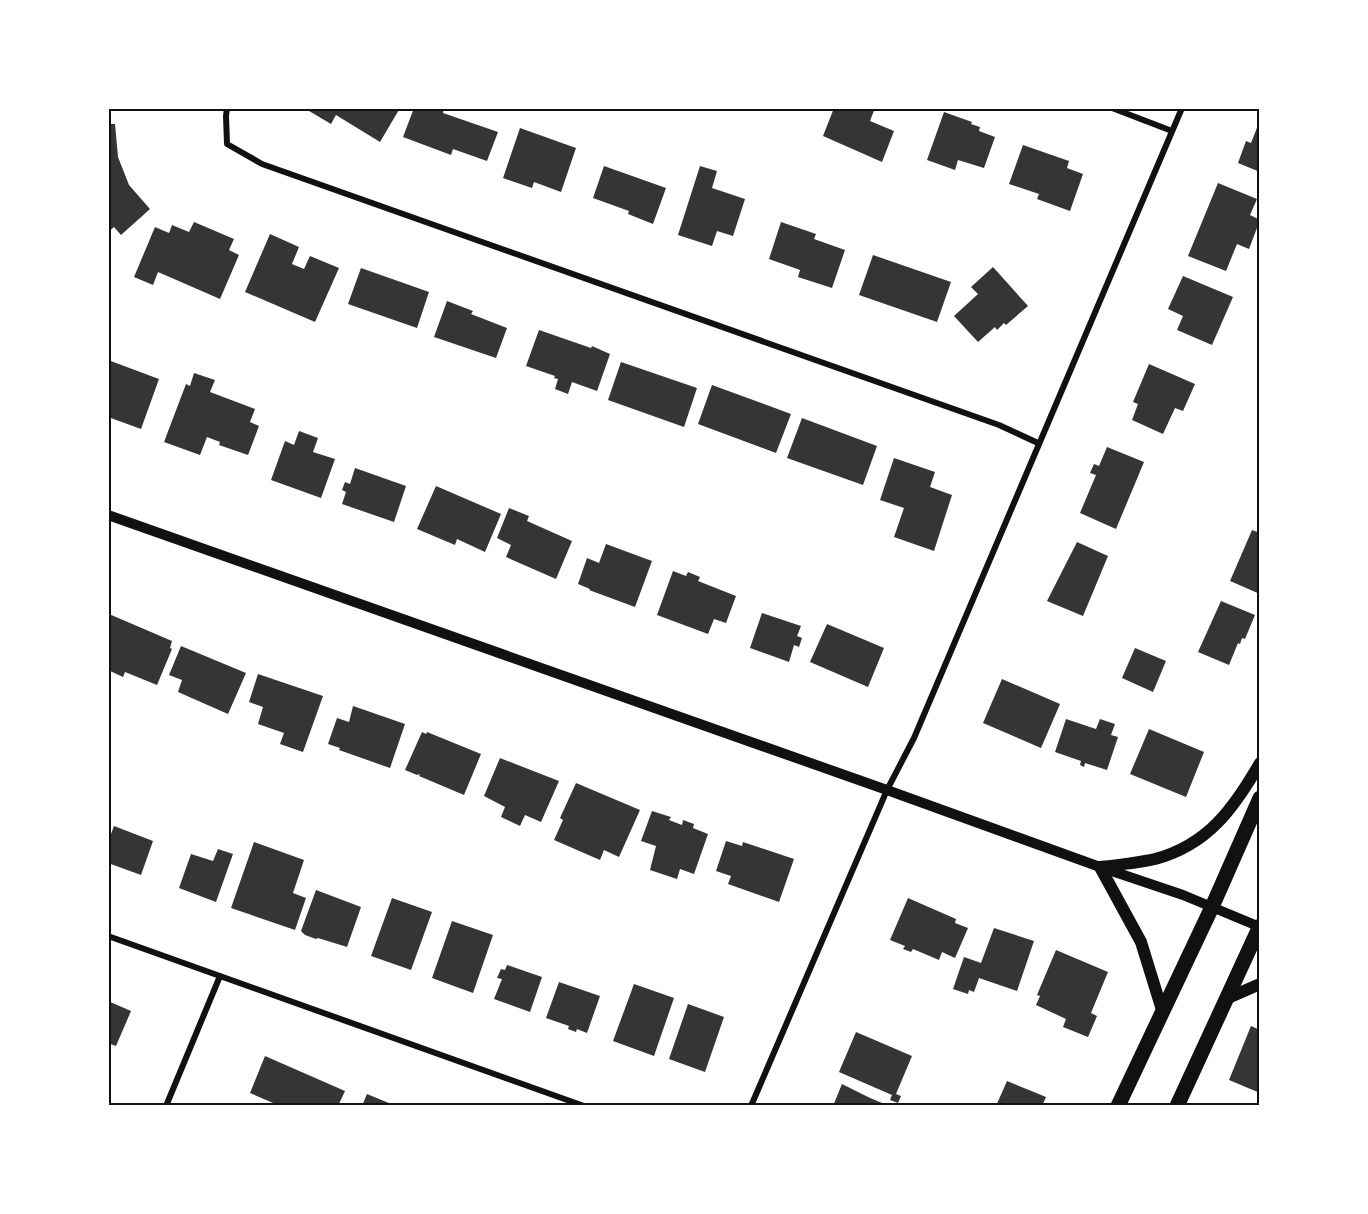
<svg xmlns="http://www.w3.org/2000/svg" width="1368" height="1214" font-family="Figtree,sans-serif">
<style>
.building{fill:#353535}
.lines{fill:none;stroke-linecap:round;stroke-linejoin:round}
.minor{stroke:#111;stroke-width:6}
.tertiary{stroke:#111;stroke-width:10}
.secondary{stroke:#111;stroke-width:12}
.primary{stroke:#111;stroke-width:15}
.neatline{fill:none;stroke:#111;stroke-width:2}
</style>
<rect width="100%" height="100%" fill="#fff"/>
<g class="building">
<path d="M304,108H400L380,142L336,115L331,124Z"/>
<path d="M414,108H444L443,113L498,132L487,161L453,149L451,155L403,137Z"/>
<path d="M834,108H875L870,121L894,131L882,162L823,136Z"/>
<path d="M944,112L972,122L971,124L980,127L979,131L995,137L984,168L958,160L955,170L927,160Z"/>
<path d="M1260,120V172L1238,163L1246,141L1251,143Z"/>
<path d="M108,124H115L118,157L129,185L150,209L121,235L114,227L108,232Z"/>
<path d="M520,128L576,148L561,192L534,182L532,188L503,178Z"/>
<path d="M1023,145L1069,161L1067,168L1083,174L1070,211L1037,199L1039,194L1009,184Z"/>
<path d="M604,166L666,188L653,224L628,214L629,211L593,198Z"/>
<path d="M700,166L717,171L712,188L745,199L733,236L717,231L712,246L678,235Z"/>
<path d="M1218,183L1257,199L1250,215L1260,220L1249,249L1237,244L1226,271L1188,256Z"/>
<path d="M194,222L234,239L229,250L239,255L220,299L158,272L153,285L134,277L155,227L169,233L172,225L189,232Z"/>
<path d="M781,222L816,234L814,239L845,250L832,288L798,277L800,270L769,259Z"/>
<path d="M270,234L299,247L292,264L304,269L310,256L339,268L315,322L245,292Z"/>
<path d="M873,255L951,282L937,322L859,295Z"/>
<path d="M993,267L1028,306L1006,325L1004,323L997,330L995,327L978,342L954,316L978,294L971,287Z"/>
<path d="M361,268L429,292L417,328L348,304Z"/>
<path d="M1183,276L1233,297L1212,345L1177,330L1183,316L1168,309Z"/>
<path d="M447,301L473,311L471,314L507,328L496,358L434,337Z"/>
<path d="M539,330L591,348L592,346L610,354L597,391L572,382L568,394L555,389L558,379L554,378L555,376L526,366Z"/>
<path d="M108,360L159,379L141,429L108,417Z"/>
<path d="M621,362L697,388L684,427L608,400Z"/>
<path d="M1149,364L1195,384L1183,411L1175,408L1163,434L1132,420L1138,404L1133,402Z"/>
<path d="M194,373L215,380L210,392L255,409L250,422L259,426L248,455L219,445L220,442L207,437L200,455L164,442L186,384L190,386Z"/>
<path d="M712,385L791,414L776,453L698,424Z"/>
<path d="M802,418L877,446L863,485L787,458Z"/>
<path d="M299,431L318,438L313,452L335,459L321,498L271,480L285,441L294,445Z"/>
<path d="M1107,447L1144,462L1116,529L1080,513L1096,475L1090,473L1094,464L1099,466Z"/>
<path d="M894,458L935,472L930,487L952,495L934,551L894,537L904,508L880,500Z"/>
<path d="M355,468L406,486L394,522L342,504L346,492L342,490L345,482L350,484Z"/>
<path d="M436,486L501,514L485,552L457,539L455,545L417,529Z"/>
<path d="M509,508L529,516L527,521L572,541L556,579L506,557L511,545L497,538Z"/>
<path d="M1252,530L1260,533V594L1230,581Z"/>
<path d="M1077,542L1108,556L1083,616L1047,601Z"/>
<path d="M606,544L652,561L635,607L589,590L590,589L578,584L587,558L599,563Z"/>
<path d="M673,571L686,576L688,572L700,577L698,581L736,596L726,623L714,619L708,634L657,615Z"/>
<path d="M1221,601L1255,615L1245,639L1242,638L1240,644L1238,643L1229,665L1198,652Z"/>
<path d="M762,613L801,626L797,636L802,638L799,647L794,645L789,662L750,648Z"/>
<path d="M109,614L172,641L170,648L172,649L157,685L125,672L123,677L108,670Z"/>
<path d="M827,624L884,648L868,687L810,662Z"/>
<path d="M181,646L246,673L228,714L178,692L182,680L169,675Z"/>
<path d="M1135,648L1166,661L1153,692L1122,678Z"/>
<path d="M258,674L323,696L303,752L280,744L284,733L258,724L263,707L249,702Z"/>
<path d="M1002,679L1060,704L1041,748L983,723Z"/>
<path d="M353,706L405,724L390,768L339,750L340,748L328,744L337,718L349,722Z"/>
<path d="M1066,719L1096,729L1100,719L1115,724L1111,735L1118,737L1107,770L1085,763L1084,767L1080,765L1081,761L1055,752Z"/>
<path d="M1149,729L1204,752L1186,797L1130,774Z"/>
<path d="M422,732L426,734L427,732L481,754L464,795L419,776L420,774L417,775L405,770Z"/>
<path d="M500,758L559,781L541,822L525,815L520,826L501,817L505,807L484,796Z"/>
<path d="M576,783L640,810L619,857L604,850L600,860L554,840L563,820L560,818Z"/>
<path d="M652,811L671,817L669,820L682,825L683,820L694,824L693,828L708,834L694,874L680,869L677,879L650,870L656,846L641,841Z"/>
<path d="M114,826L153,841L141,875L108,863V842Z"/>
<path d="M726,841L742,846L743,842L794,859L779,902L728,884L731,876L716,871Z"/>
<path d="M254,842L304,860L293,893L306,898L295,930L231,908Z"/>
<path d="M218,849L233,854L216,902L179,888L191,854L213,861Z"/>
<path d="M316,890L361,907L347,947L318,938L316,939L305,935L301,931Z"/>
<path d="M392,898L432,912L411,970L371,956Z"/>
<path d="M908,898L956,919L955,923L968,928L955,958L942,952L939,960L913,949L911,952L903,949L905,946L890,940Z"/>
<path d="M452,921L493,935L473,993L432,978Z"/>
<path d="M994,928L1034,941L1017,991L979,978L974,992L969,990L968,994L953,989L964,957L981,963Z"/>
<path d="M1056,950L1108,972L1091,1013L1097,1016L1088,1037L1063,1027L1066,1019L1036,1005L1040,996L1037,995Z"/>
<path d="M507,965L542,977L530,1012L494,999L502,979L497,978L501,969L505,970Z"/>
<path d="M559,982L600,996L587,1033L577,1029L576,1032L568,1029L569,1026L546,1018Z"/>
<path d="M634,984L674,998L654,1056L613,1041Z"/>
<path d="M108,1001L131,1011L116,1046L108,1043Z"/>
<path d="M688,1004L724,1017L705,1072L669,1059Z"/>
<path d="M1251,1026L1260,1030V1093L1229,1080Z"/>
<path d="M856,1032L912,1056L896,1094L901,1096L898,1103L890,1100L892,1095L839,1072Z"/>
<path d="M265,1056L345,1091L338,1106H280L250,1093Z"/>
<path d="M1007,1081L1046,1097L1042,1106H996Z"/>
<path d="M842,1084L868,1097L889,1106H833Z"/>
<path d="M367,1094L396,1106H362Z"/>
</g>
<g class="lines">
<g class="minor">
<path d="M227,108L226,116L227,144L262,164L999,425L1038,443"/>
<path d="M1112,108L1172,131"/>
<path d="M108,936L584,1106"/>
<path d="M166,1106L220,976"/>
<path d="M751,1106L887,790L914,738L1182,108"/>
</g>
<path class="tertiary" d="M108,515L887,790L1100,867L1183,895L1260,927"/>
<g class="secondary">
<path d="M1228,998L1260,984"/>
<path d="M1162,1010L1141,942L1100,867C1118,865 1137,863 1155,859C1208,845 1234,808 1260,763"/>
</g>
<g class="primary">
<path d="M1118,1106L1212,907L1260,798"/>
<path d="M1177,1106L1260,926"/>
</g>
</g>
<rect width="1368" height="1214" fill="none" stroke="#ffffff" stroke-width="219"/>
<rect x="110" y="110" width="1148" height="994" class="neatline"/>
</svg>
